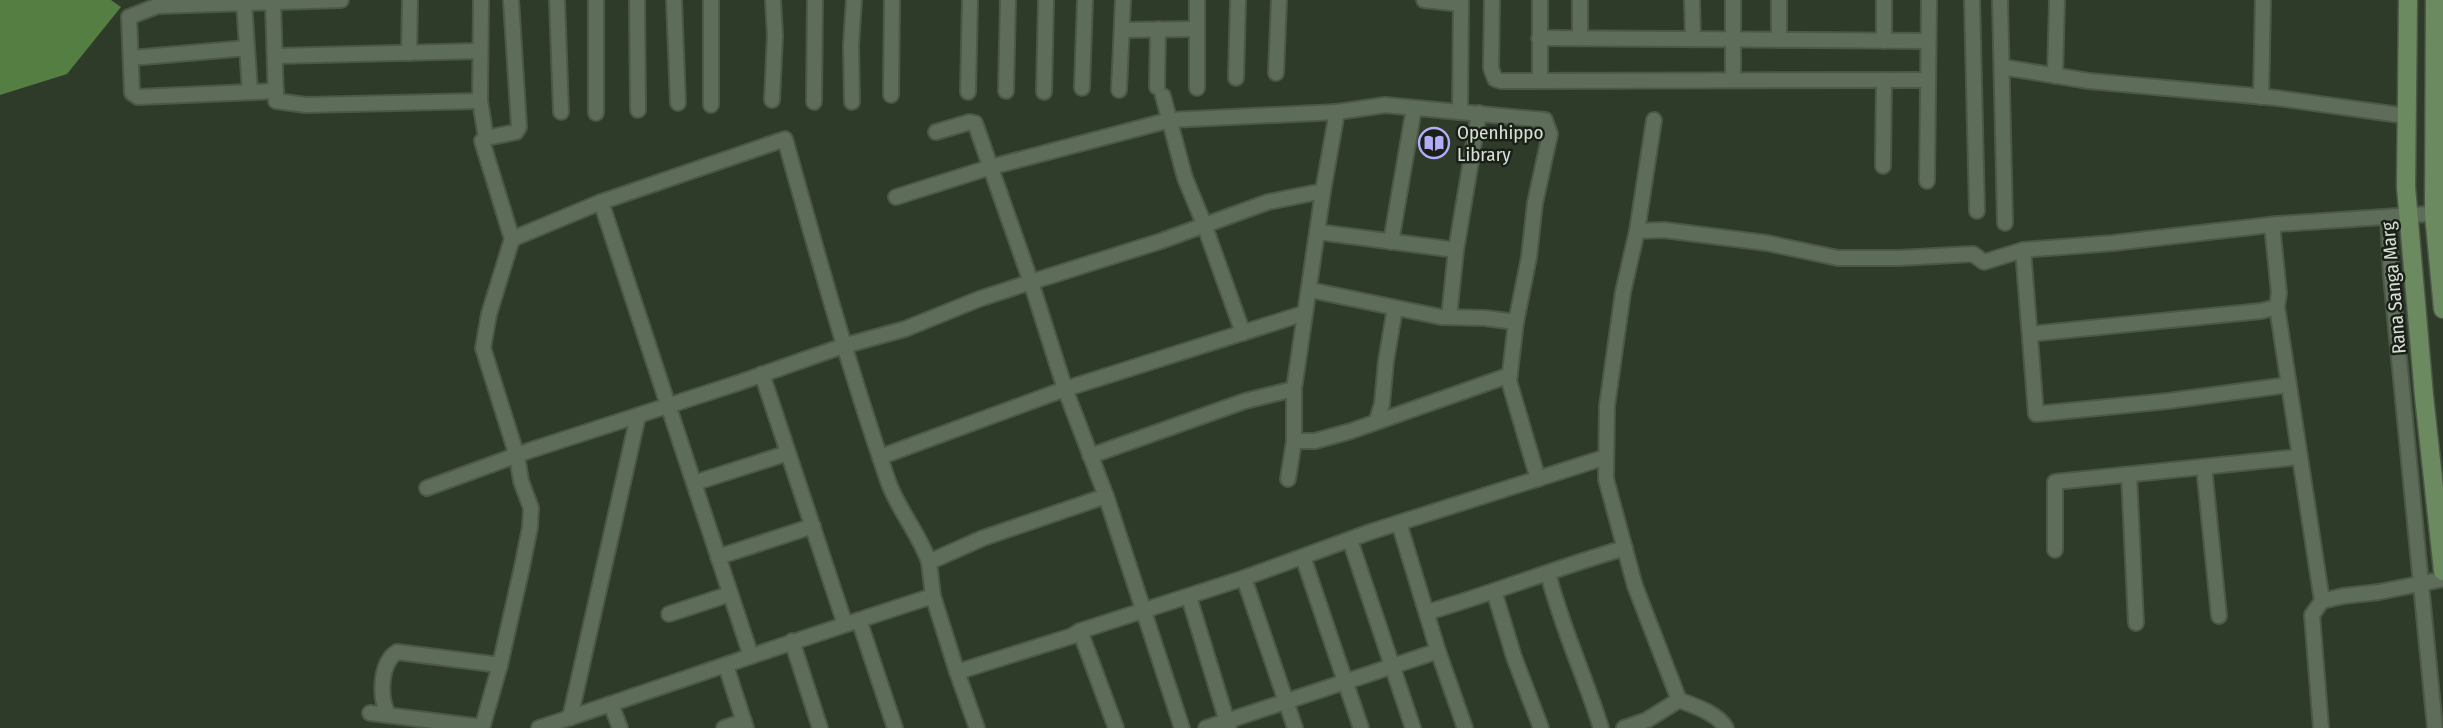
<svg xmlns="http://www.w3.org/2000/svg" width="2443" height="728" font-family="'Fira Sans Condensed',sans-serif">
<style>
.water{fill:#557e43}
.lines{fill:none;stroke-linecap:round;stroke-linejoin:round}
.street-casing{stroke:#4c5748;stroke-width:18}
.secondary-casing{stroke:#4c5748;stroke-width:21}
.street{stroke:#5e6d59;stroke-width:14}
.secondary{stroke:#6c8a5f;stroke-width:18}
.labels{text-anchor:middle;stroke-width:5;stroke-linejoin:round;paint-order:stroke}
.poi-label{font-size:19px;fill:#d8e0d5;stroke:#1a2018;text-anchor:start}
.street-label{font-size:19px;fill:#d8e0d5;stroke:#1a2018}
</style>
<rect width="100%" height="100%" fill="#2e3b29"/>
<path class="water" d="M0,0H111L121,7L67,74L0,95Z"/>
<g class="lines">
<g class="street-casing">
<g id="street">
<path d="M481,0L480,101L486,138L482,141L512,239L489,314L483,348L517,456L521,481L531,508L530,527L522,567L500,665L482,728"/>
<path d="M557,0L561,112"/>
<path d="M596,0V113"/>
<path d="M637,0L638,110"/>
<path d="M674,0L678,103"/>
<path d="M711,0V105"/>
<path d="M1424,0L1461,4"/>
<path d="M1492,0L1491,68L1495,79L1501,81L1928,80"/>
<path d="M1692,0L1693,39"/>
<path d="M1972,0L1977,211"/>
<path d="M2000,0L2005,223"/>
<path d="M244,2L250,92"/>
<path d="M273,2L276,101L306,105L480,101"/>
<path d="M1122,30L1197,29"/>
<path d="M1539,38L1928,41"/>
<path d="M1580,38V0"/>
<path d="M1779,40V0"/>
<path d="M1884,41V0"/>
<path d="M409,53L410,0"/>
<path d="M275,56L479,51"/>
<path d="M131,58L247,48"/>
<path d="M2002,67L2089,81L2277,98L2407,116"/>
<path d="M1276,73L1279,0"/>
<path d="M2055,76L2057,0"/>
<path d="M1236,78L1238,0"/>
<path d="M1540,80V0"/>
<path d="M1733,80V0"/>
<path d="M1157,87L1158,29"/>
<path d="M1082,88L1085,0"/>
<path d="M1197,88V0"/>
<path d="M1119,90L1123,0"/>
<path d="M276,91L138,97L132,93L129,17L157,6L341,0"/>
<path d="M1006,91L1008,0"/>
<path d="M968,92L970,0"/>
<path d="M1044,92L1046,0"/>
<path d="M891,95L892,0"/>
<path d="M1163,96L1185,178L1204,224L1243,333"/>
<path d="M2261,97L2263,0"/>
<path d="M772,100L775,35L773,0"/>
<path d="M814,102L815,0"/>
<path d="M852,102L851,45L854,0"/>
<path d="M1460,112L1461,0"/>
<path d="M936,132L970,122L975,123L1031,282L1161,241L1268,202L1323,191"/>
<path d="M486,138L516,132L519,127L511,0"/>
<path d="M1883,166L1884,80"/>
<path d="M1927,181L1929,0"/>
<path d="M896,197L991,167L1170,120L1337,112"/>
<path d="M601,202L751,656"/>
<path d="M2388,217L2391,276L2435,728"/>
<path d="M1637,231L1654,120"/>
<path d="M1318,232L1456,250"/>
<path d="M512,239L601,202L785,139C817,254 849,368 888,481C898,510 919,533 929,562"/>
<path d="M1391,242L1414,108"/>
<path d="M2023,250L2036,414L2168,401L2288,385"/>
<path d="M1310,290L1441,317L1485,318L1516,322"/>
<path d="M2277,307L2322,601"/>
<path d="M1449,317L1456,250L1479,113"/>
<path d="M2030,334L2261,311L2277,307L2279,293L2272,225"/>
<path d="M762,374L845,624"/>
<path d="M1377,420L1382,404L1386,361L1395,308"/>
<path d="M1294,441H1315L1351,431L1510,375"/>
<path d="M1090,456L1245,401L1294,389"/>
<path d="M880,457L1065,389L1305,313"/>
<path d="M2204,467L2219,616"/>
<path d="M2129,475L2136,623"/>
<path d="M1288,479L1294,441V389L1323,191L1337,112L1385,105L1545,120L1550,134L1535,203L1529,257L1516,322L1509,381L1538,479"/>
<path d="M694,483L788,453"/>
<path d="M427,488L531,450L738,383L843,346L905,329L979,299L1031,282L1065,389L1106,496L983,538L929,562L933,596C801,638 671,684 539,728"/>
<path d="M1106,496L1182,728"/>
<path d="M1399,523L1438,651L1465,728"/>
<path d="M1350,540L1413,728"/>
<path d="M2055,550V482L2299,457"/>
<path d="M718,557L813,526"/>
<path d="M1303,557L1361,728"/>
<path d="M1548,573C1561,626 1585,676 1601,728"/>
<path d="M1244,578L1295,728"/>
<path d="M1494,591L1514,657L1541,728"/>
<path d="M933,596L957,672"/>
<path d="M1189,597L1229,728"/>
<path d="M1428,612C1494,593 1558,567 1625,548"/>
<path d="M669,614L730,594"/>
<path d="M859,620L895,728"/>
<path d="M1080,631L1116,728"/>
<path d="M792,641L820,728"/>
<path d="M726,666L746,728"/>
<path d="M1679,700L1635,586L1606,479L1607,406L1623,292L1637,231L1664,230L1767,243L1838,258H1898L1973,254L1984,262L2023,250L2113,243L2278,224L2443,213"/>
<path d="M611,704L620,728"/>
<path d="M370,713L482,727"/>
<path d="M388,714C379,697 380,663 397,652L500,665"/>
<path d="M570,718L638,416"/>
<path d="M724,728L744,721"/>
<path d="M977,728L957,672L1072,636L1080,631L1244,578L1370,532L1606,457"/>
<path d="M1206,728L1438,651"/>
<path d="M1624,728L1647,720L1679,700C1695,706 1717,713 1726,728"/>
<path d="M2321,728L2312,615L2322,601L2343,596L2379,592L2443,579"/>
</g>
</g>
<g class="secondary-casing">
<g id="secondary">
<path d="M2408,0L2406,187L2424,396L2443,571"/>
<path d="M2435,0L2434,214L2443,309"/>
</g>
</g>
<use href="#street" class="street"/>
<use href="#secondary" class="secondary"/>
</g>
<defs>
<g id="library-ring" transform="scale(1.575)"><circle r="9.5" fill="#1a2018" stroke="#b2adf9" stroke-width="1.5"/><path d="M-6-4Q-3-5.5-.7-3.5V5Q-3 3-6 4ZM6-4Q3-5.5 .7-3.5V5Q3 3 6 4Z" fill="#b2adf9"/></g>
</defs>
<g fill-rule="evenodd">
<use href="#library-ring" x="1434" y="143"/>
</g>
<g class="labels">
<g class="poi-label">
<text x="1457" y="139">Openhippo<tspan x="1457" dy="22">Library</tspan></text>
</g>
<g class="street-label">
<text transform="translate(2393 288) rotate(-95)" y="7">Rana Sanga Marg</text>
</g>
</g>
</svg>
